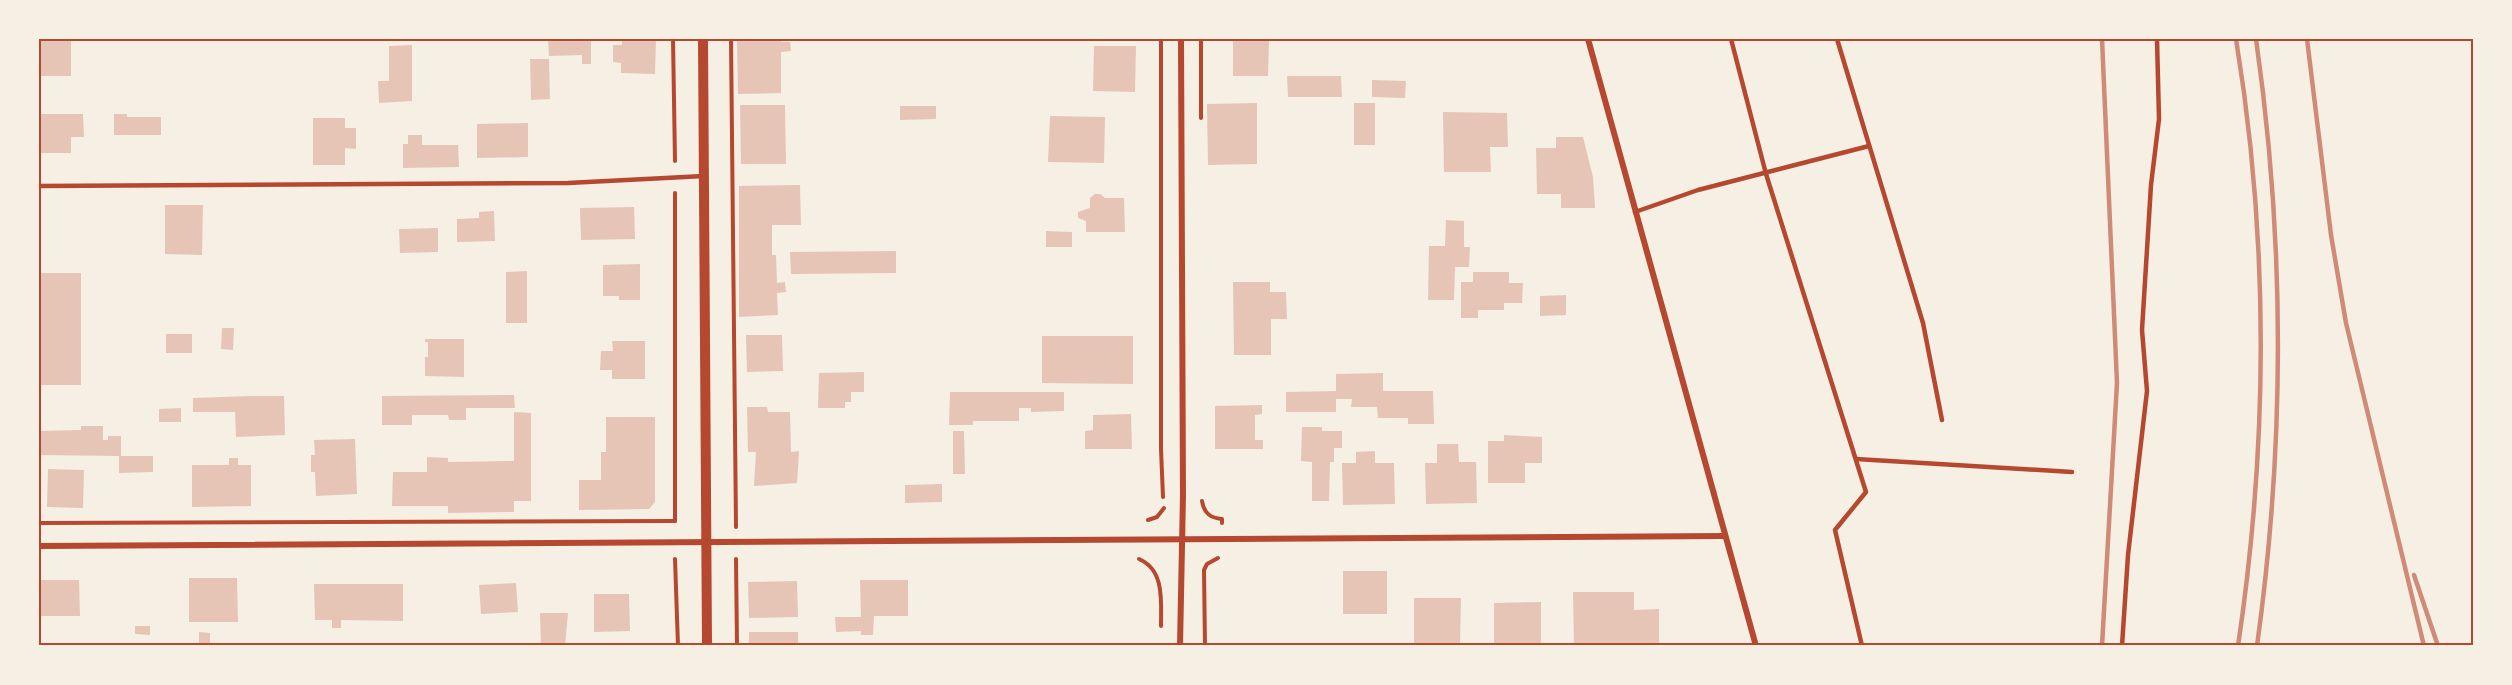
<svg xmlns="http://www.w3.org/2000/svg" width="2512" height="685" font-family="Roboto,sans-serif">
<style>
.building{fill:#e6c5b7}
.lines{fill:none;stroke-linecap:round;stroke-linejoin:round}
.path{stroke:#b5482f;stroke-width:4}
.service{stroke:#b5482f;stroke-width:4.5}
.minor{stroke:#b5482f;stroke-width:6}
.tertiary{stroke:#b5482f;stroke-width:10}
.rail{stroke:#cf8b77;stroke-width:4.5}
.neatline{fill:none;stroke:#b5482f;stroke-width:2}
</style>
<rect width="100%" height="100%" fill="#f6efe4"/>
<g class="building">
<path d="M71,39V76H39V41Z"/>
<path d="M548,39H591V64H582V55L549,56Z"/>
<path d="M622,39H656L655,74L621,73V63L613,62V45H622Z"/>
<path d="M737,39H781V42H790L791,51L781,52V93L738,94Z"/>
<path d="M1233,39L1269,40L1268,76H1233Z"/>
<path d="M412,45V101L379,103L378,81H389V46Z"/>
<path d="M1094,46H1136L1135,92L1093,91Z"/>
<path d="M530,59H549L550,99L531,100Z"/>
<path d="M1287,76H1341L1342,97H1288Z"/>
<path d="M1372,80L1406,81L1405,98L1372,97Z"/>
<path d="M1257,103V164L1208,165L1207,104Z"/>
<rect x="1354" y="103" width="21" height="42"/>
<path d="M740,105H785L786,164H741Z"/>
<path d="M900,106H936V119L900,120Z"/>
<path d="M1443,112L1507,113L1508,147H1490L1491,172H1444Z"/>
<path d="M39,114H83L84,137H71V153H39Z"/>
<path d="M114,114H127V117H161V135H114Z"/>
<path d="M1050,116L1105,117L1104,163L1048,162Z"/>
<path d="M313,118H345V128H356V149L345,148V165H313Z"/>
<path d="M528,123V157L477,158V124Z"/>
<path d="M408,135H422V145H458L459,167L403,168V144H408Z"/>
<path d="M1556,137H1583L1593,177L1595,208H1561V194H1537L1536,148H1556Z"/>
<path d="M800,185L801,225H772V255H776L777,283L785,282L786,292L777,293L778,315L739,317V186Z"/>
<path d="M1095,194H1100L1105,198H1124L1125,232H1086V221L1078,218V212L1090,208V198Z"/>
<path d="M165,205H203L202,255L165,254Z"/>
<path d="M634,207L635,239L581,240L580,208Z"/>
<path d="M494,211L495,241L457,242V219L479,218V212Z"/>
<path d="M1446,220L1464,221V247H1470L1469,267H1455L1454,300H1428L1429,246H1445Z"/>
<path d="M438,228V252L400,253L399,229Z"/>
<path d="M1046,231L1072,232V247H1046Z"/>
<path d="M896,251V273L791,274L790,252Z"/>
<path d="M640,264V300H619V296H603V265Z"/>
<path d="M527,271V323H506V272Z"/>
<path d="M1473,272H1509V283H1523L1522,303H1504V310H1478V318H1461V282H1473Z"/>
<rect x="39" y="273" width="42" height="112"/>
<path d="M1233,282H1270V292H1286L1287,319H1271V355H1234Z"/>
<path d="M1566,295V315L1540,316V296Z"/>
<path d="M222,328H234L233,350L221,349Z"/>
<rect x="166" y="334" width="26" height="19"/>
<path d="M746,335H782L783,371L747,372Z"/>
<path d="M1042,336H1133V384L1042,383Z"/>
<path d="M425,339H464V377L425,376V357H428V342H425Z"/>
<path d="M612,341H645V379H612V370H600L601,351H613Z"/>
<path d="M864,372V392H851V402H845V408H818L819,373Z"/>
<path d="M1383,373V391H1433L1434,424H1408V418H1378L1377,407H1351L1352,399H1336V412H1286V392L1336,391V374Z"/>
<path d="M950,392H1064V411L1031,412V408H1019V421H973V425H949Z"/>
<path d="M514,395L515,408H466V420H449L448,415H412V425H382V396Z"/>
<path d="M251,396H284L285,435L236,437L235,412H193V398Z"/>
<path d="M1262,405V414L1255,415V440H1263V449H1215V406Z"/>
<path d="M747,407H767L768,412H790L791,452L799,451L797,483L754,486L756,452H748Z"/>
<path d="M181,408V422H159V409Z"/>
<path d="M514,412L531,413V501H514V512L448,513V506H392L393,472H427V457L448,458V462L514,461Z"/>
<path d="M1131,414L1132,449H1085V431L1093,430V415Z"/>
<path d="M606,417H655V502L649,509L579,510V480H601V452H606Z"/>
<path d="M81,426H103V440H108V436H121V456H153V472L119,473V456L39,455V431L81,430Z"/>
<path d="M1302,427H1322V431H1342V448H1334V462H1330L1329,501H1312V462L1301,461Z"/>
<path d="M953,431H964L965,474H953Z"/>
<path d="M1504,435L1542,437V463H1525V483H1488V441H1504Z"/>
<path d="M355,439L357,494L316,496L315,472H311V455H315L314,440Z"/>
<path d="M1437,444H1458L1459,462H1476L1477,503L1426,504L1425,463H1437Z"/>
<path d="M1375,451V463H1394L1395,504L1343,505L1342,463H1356V452Z"/>
<path d="M229,458H238V465H251V506L192,507V465H229Z"/>
<path d="M48,469L84,470L83,508L47,507Z"/>
<path d="M942,484V502L905,503V485Z"/>
<rect x="1343" y="571" width="44" height="43"/>
<path d="M189,578H237L238,622H189Z"/>
<path d="M39,580H79L80,616H39Z"/>
<path d="M860,580H908V616H874L873,635H861V631L836,632L835,617H861Z"/>
<path d="M797,581L798,617L749,618L748,582Z"/>
<path d="M516,583L518,612L481,614L479,585Z"/>
<path d="M314,584H403V621L341,620V628H332V620H315Z"/>
<path d="M1573,592H1634V610L1659,609V646H1574Z"/>
<path d="M594,594H629L630,631L594,632Z"/>
<path d="M1414,598H1461L1460,644H1414Z"/>
<path d="M1541,602V643H1494V603Z"/>
<path d="M540,613H568L565,646H541Z"/>
<path d="M135,626H150V635L135,634Z"/>
<path d="M199,632L210,633V645H199Z"/>
<rect x="749" y="632" width="49" height="14"/>
<path d="M657,643V646H608V644Z"/>
</g>
<g class="lines">
<g class="path">
<path d="M673,39L675,161"/>
<path d="M731,39L736,527"/>
<path d="M1161,39V449L1163,497"/>
<path d="M1201,39V118"/>
<path d="M675,193V521"/>
<path d="M1202,501C1204,513 1210,518 1222,519V523"/>
<path d="M1148,520L1157,517L1164,508"/>
<path d="M39,523L675,521"/>
<path d="M675,559L678,646"/>
<path d="M736,559L737,646"/>
<path d="M1139,559C1165,570 1161,602 1161,626"/>
<path d="M1205,646L1204,570L1207,564L1218,558"/>
</g>
<g class="service">
<path d="M1731,39L1766,174L1866,492L1835,530L1862,646"/>
<path d="M1837,39L1923,323L1942,420"/>
<path d="M39,186L568,183L704,176"/>
<path d="M1635,212L1698,190L1869,146"/>
<path d="M1856,459L2072,472"/>
<path d="M2122,646L2128,555L2147,391L2142,330L2151,185L2159,119L2157,39"/>
</g>
<g class="minor">
<path d="M1588,39L1756,646"/>
<path d="M39,546L1725,536"/>
<path d="M1180,646L1183,495L1181,39"/>
</g>
<path class="tertiary" d="M703,39L707,646"/>
<g class="rail">
<path d="M2236,39C2269,240 2268,445 2238,646"/>
<path d="M2256,39C2285,241 2285,444 2257,646"/>
<path d="M2307,39L2331,235L2346,323L2424,646"/>
<path d="M2414,575L2438,646"/>
<path d="M2102,646L2117,383L2102,39"/>
</g>
</g>
<rect width="2512" height="685" fill="none" stroke="#f6efe4" stroke-width="81"/>
<rect x="40" y="40" width="2432" height="604" class="neatline"/>
</svg>
